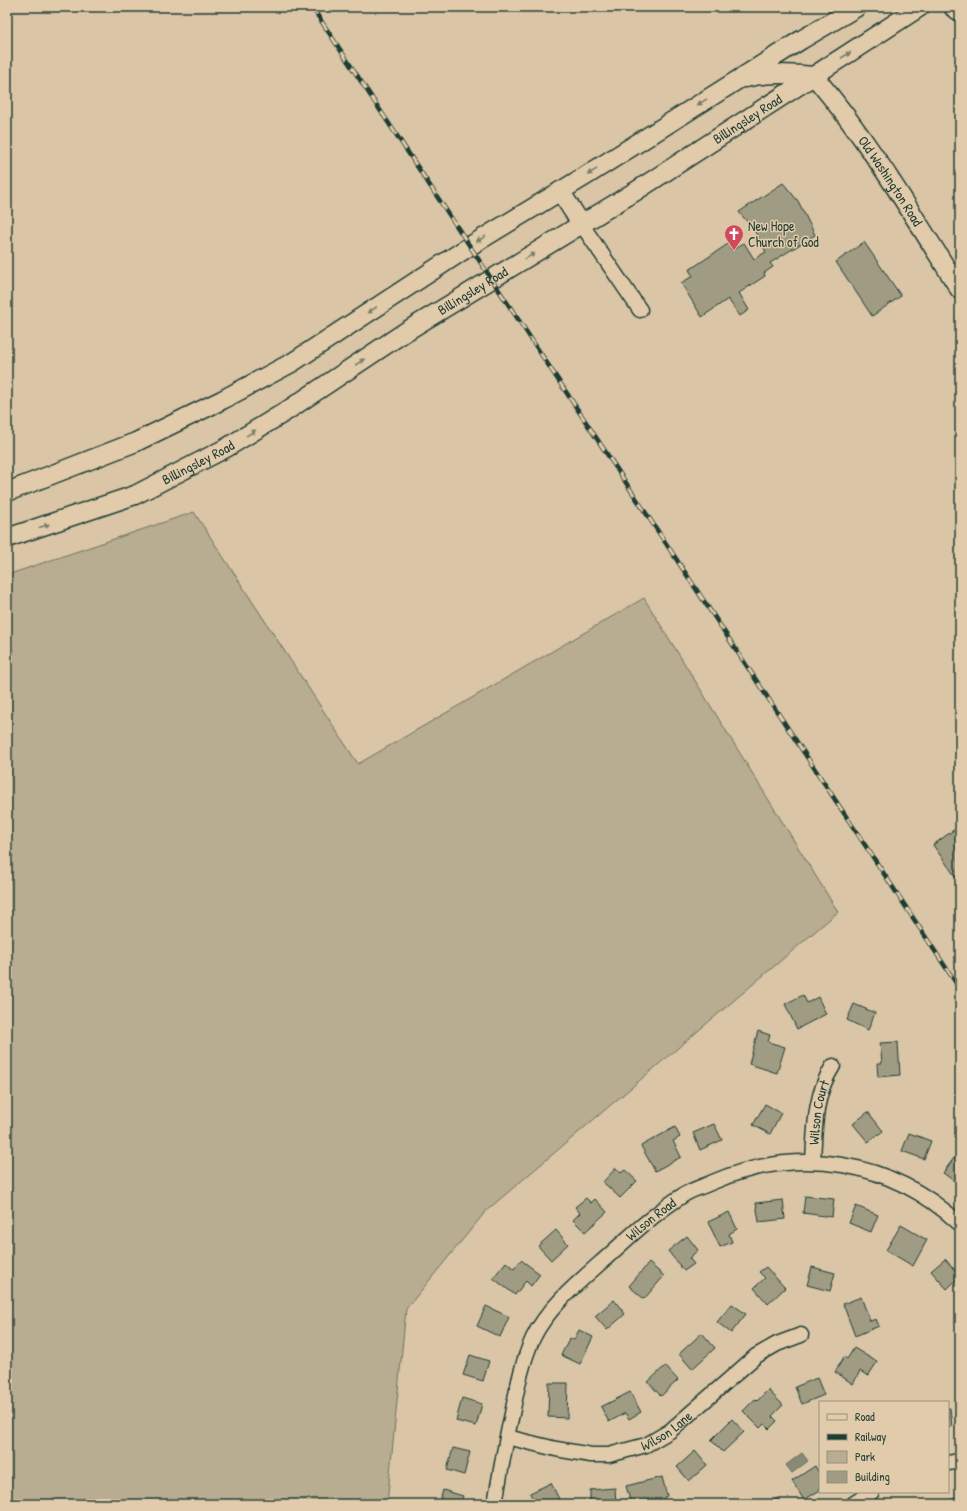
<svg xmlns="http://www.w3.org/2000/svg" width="967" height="1511" font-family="'Patrick Hand',sans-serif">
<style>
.green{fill:#b8ac91;stroke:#6c7462}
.water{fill:#898a74;stroke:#5f6b5a}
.building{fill:#a09c83;stroke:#1f3d34}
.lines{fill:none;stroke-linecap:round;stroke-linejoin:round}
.minor-casing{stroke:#1f3d34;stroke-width:17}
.major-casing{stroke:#1f3d34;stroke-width:21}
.highway-casing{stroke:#1f3d34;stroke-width:24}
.minor{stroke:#e2cbab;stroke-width:14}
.major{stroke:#e2cbab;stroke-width:18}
.highway{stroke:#e2cbab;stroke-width:21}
.rail-casing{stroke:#1f3d34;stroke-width:4.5}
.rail{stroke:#e2cbab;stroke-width:3;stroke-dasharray:9;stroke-linecap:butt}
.oneway{fill:#777d6a}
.labels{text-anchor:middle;stroke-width:3;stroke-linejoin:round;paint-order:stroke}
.street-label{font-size:14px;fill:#1f3d34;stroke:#e2cbab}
.poi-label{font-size:14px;fill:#1f3d34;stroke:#e2cbab;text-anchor:start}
</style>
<rect width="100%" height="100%" fill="#dac5a6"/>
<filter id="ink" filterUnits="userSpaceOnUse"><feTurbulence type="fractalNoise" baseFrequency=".025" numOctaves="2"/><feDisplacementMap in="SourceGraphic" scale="8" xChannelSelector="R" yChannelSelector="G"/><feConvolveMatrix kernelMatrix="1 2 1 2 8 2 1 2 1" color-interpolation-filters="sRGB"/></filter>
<g filter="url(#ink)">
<path class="green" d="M194,512L358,764L644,598L838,912L486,1211L406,1309L387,1504H7V575Z"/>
<path class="water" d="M802,1453L808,1461L792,1473L786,1465Z"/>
<g class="building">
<path d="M783,183L798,201L815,235L770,263L773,267L764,273L765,276L739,293L749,310L740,316L728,299L702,317L681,283L693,276L689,270L728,244L732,250L744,243L754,259L766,252L754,230L739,212Z"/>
<path d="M864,242L901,296L872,316L836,262Z"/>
<path d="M955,829L960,836V883L933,845Z"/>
<path d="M803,995L807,1003L818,997L826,1014L797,1029L785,1004Z"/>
<path d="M854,1004L875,1013L868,1030L847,1020Z"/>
<path d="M758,1031L770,1035L768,1042L785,1047L777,1073L749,1064Z"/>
<path d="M898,1042L900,1075L878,1077L877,1063H882L880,1043Z"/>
<path d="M765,1104L781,1113L770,1134L753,1125Z"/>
<path d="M868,1112L883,1131L868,1142L853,1124Z"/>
<path d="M714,1124L722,1140L700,1150L693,1133Z"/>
<path d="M675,1127L680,1137L673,1141L681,1157L655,1171L641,1146Z"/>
<path d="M909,1133L931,1141L924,1159L902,1151Z"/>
<path d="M954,1158L960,1162V1185L943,1173Z"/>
<path d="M616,1168L621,1173L625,1170L637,1181L620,1198L603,1182Z"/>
<path d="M805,1196L834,1199L832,1217L803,1213Z"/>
<path d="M586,1198L591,1203L595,1199L607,1212L585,1232L573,1220L580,1213L575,1207Z"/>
<path d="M783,1200L785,1219L759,1222L756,1203Z"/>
<path d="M856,1206L878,1215L871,1232L849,1223Z"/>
<path d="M729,1212L737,1229L729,1234L732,1242L720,1247L708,1222Z"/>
<path d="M901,1225L927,1240L913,1266L886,1250Z"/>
<path d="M556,1230L568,1244L551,1260L538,1246Z"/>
<path d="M687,1236L698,1250L689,1258L694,1264L684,1271L668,1251Z"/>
<path d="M945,1259L960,1276L947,1289L931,1271Z"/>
<path d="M521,1260L540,1274L531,1286L526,1281L515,1295L493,1278L506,1262L514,1269Z"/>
<path d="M649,1263L664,1276L644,1299L629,1286Z"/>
<path d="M766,1267L785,1288L768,1304L754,1288L765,1278L759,1272Z"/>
<path d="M812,1267L835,1273L830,1291L807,1285Z"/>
<path d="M861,1297L870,1321L876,1319L879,1326L855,1336L843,1304Z"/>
<path d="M614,1300L625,1314L607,1330L595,1316Z"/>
<path d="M732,1304L746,1314L731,1333L717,1322Z"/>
<path d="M486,1306L509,1317L500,1337L477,1326Z"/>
<path d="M579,1330L593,1337L580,1364L561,1355L570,1338L574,1340Z"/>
<path d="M702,1333L715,1348L692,1369L679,1354Z"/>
<path d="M854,1348L877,1362L868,1376L860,1371L853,1384L835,1372L844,1357L847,1359Z"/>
<path d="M470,1355L489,1361L483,1381L463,1375Z"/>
<path d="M665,1366L678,1380L661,1396L648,1382Z"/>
<path d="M817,1378L824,1395L802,1404L795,1387Z"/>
<path d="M549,1383H568L567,1418L548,1417Z"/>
<path d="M768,1390L783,1405L772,1416L777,1421L769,1429L764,1424L760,1428L743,1411L755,1399L757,1401Z"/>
<path d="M630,1392L641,1412L629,1419L625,1413L609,1422L601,1407Z"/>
<path d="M462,1398L482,1404L476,1426L456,1421Z"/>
<path d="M948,1408H950L952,1427H948Z"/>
<path d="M732,1419L744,1432L723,1452L711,1440Z"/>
<path d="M453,1448L470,1452L464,1475L447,1470Z"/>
<path d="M695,1451L707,1465L689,1481L677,1467Z"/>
<path d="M815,1466L820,1475V1490L804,1500L792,1481Z"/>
<path d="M662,1477L667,1496L664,1497L665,1504H631L626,1486Z"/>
<path d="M551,1483L559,1499L548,1504H535L530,1493Z"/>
<path d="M615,1488L616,1504H590V1490Z"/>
<path d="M443,1490L463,1496L460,1504H439Z"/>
<path d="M777,1498L782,1504H768Z"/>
<path d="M956,1498L958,1504H936Z"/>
</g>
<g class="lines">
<g class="minor-casing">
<g id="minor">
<path d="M582,225L640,310"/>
<path id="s1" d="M813,1161C815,1128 814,1095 833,1066"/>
<path id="s2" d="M507,1437L556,1449L591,1455H609L646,1445L670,1431L756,1356L777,1344L801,1335"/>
<path d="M948,1463L960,1461"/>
<path id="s3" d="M495,1504C500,1474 505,1444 512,1414C517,1389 522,1362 533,1338C547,1308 581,1280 606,1258C631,1235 656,1212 685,1194C694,1189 704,1186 713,1182C799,1145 891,1160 960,1224"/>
<path d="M853,1504L872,1492"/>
</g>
</g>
<g class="major-casing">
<g id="major">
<path id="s4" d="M814,76C870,142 914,217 960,290"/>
<path d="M745,78C768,72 790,74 814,76"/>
<path d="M560,191L582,225"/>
<path d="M7,492L136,442L222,400L293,362L470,246L587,175L801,40L857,7"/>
<path id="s5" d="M7,538L135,495L226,448L285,412L405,332L636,191L920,7"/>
</g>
</g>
<g class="highway-casing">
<path id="highway" d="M955,7L960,10"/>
</g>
<use href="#minor" class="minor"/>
<use href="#major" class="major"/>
<use href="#highway" class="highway"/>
<g class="rail-casing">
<path id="rail" d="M312,7L960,989"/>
</g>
<use href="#rail" class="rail"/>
</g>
<defs><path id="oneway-solid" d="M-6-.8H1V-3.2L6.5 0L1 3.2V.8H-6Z"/></defs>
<g class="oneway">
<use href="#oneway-solid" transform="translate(846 55) rotate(-33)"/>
<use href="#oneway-solid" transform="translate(702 102) rotate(148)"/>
<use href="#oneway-solid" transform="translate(592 172) rotate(148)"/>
<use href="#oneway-solid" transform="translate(481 239) rotate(149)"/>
<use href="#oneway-solid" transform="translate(530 256) rotate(-31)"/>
<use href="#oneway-solid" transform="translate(372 310) rotate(147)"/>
<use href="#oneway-solid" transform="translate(360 362) rotate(-33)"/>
<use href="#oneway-solid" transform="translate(251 433) rotate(-32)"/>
<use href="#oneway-solid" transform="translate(44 526) rotate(-18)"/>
</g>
</g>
<defs>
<g id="church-pin" transform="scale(1)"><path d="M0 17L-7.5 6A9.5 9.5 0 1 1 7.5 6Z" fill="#d1495b" stroke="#e2cbab"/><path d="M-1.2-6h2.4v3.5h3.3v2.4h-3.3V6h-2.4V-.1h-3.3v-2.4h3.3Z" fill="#fff"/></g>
</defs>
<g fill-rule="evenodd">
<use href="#church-pin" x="734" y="234"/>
</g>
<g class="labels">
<g class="street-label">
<text dy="5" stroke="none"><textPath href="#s5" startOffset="854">Billingsley Road</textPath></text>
<text dy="5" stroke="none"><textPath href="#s4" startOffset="130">Old Washington Road</textPath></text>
<text dy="5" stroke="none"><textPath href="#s5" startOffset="530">Billingsley Road</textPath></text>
<text dy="5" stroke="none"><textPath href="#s5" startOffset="206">Billingsley Road</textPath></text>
<text dy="5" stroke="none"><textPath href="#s1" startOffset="49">Wilson Court</textPath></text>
<text dy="5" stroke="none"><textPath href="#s3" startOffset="339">Wilson Road</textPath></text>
<text dy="5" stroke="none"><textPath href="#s2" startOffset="167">Wilson Lane</textPath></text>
</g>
<g class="poi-label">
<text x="748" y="231">New Hope<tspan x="748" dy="16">Church of God</tspan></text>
</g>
</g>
<rect width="967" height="1511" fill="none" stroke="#e2cbab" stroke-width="24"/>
<rect x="12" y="12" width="943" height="1487" fill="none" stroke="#1f3d34" stroke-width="1.5" filter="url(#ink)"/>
<rect x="819" y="1401" width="130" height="92" fill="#e2cbab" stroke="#94927b"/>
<rect x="827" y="1414" width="20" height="6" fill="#e2cbab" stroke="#94927b"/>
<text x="855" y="1421" font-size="12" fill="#1f3d34">Road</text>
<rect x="827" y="1434" width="20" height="6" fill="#1f3d34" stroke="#94927b"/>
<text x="855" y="1441" font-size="12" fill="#1f3d34">Railway</text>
<rect x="827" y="1451" width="20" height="12" fill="#b8ac91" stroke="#94927b"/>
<text x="855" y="1461" font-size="12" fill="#1f3d34">Park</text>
<rect x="827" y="1471" width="20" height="12" fill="#a09c83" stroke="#94927b"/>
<text x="855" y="1481" font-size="12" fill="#1f3d34">Building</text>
</svg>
